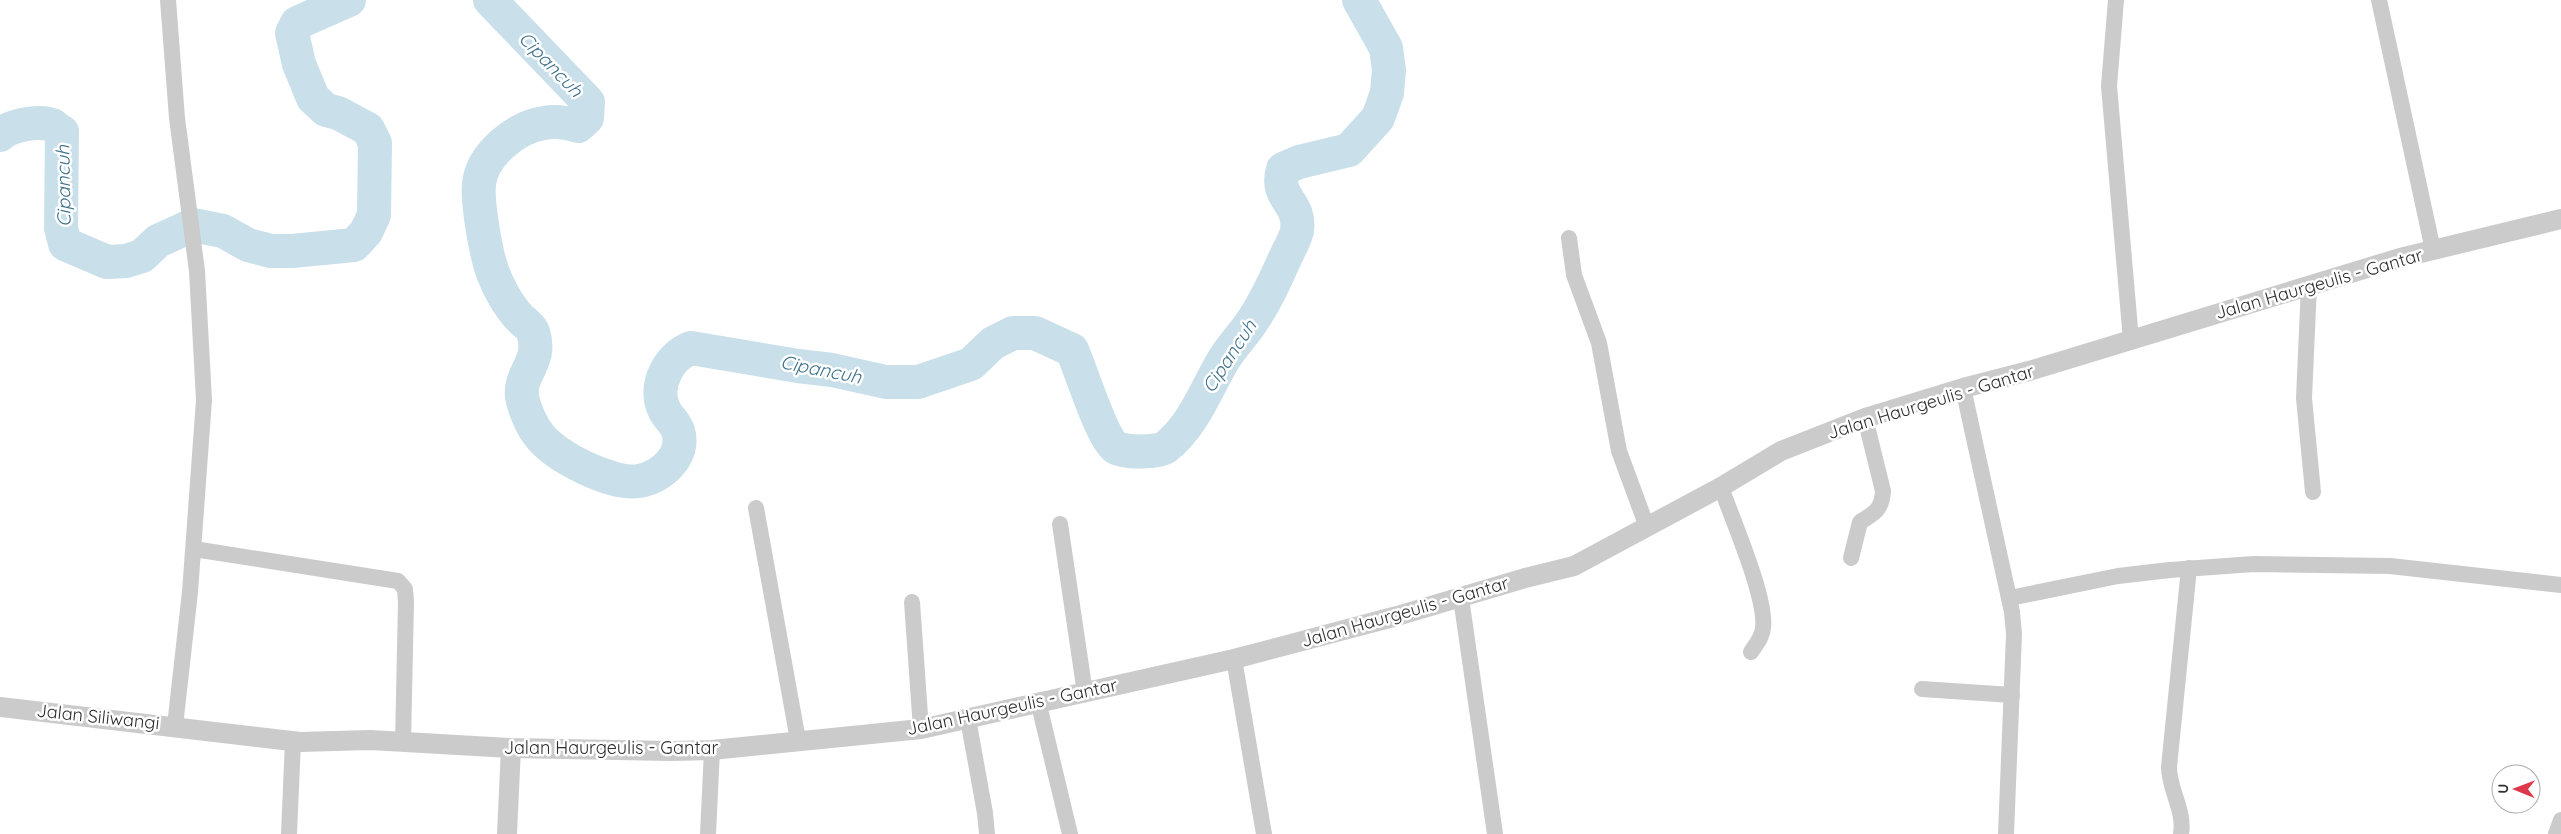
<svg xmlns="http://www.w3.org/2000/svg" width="2561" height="834" font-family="Quicksand,sans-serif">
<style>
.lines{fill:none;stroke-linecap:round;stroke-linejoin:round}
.river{stroke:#c9dfea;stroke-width:34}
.minor{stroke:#cbcbcb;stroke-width:16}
.tertiary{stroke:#cbcbcb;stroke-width:20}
.labels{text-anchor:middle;stroke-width:5;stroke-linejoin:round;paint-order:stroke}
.street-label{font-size:18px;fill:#2e2e2e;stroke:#fff}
.water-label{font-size:19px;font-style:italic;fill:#3f728d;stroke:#fff}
</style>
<rect width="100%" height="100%" fill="#fff"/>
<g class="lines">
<g class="river">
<path d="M490,0L588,102L587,118L578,126C568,123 555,121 544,123C517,127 482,154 479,184C477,202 486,255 493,273C498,287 508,305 518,316C522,321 531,326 533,332C543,362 519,372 522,397C524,408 532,427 539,435C555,457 612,485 639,481C661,477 686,456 678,431C675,422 667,417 664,409C653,386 669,356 691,348L798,366L832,370L886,382H918L971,364L993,343L1013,333H1035L1072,350C1081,370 1101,436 1115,447C1124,453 1158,453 1166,447C1194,425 1206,389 1224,359C1232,346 1243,335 1251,323C1266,302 1276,278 1286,256C1290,248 1295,239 1297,231C1301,200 1274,200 1283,169L1299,162L1349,150L1378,118L1387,93L1389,70L1386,48L1359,0"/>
<path d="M0,135C11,125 38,120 52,125C55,127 59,130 62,132L61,228L65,244L107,262L126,261L142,256L158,241L193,225L223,231L248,245L271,251H292L354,245L366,232L374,215L375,143L368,129L338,113L326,110L313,98L299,64L292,33L297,23L349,0"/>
</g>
<g class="minor">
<path d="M168,0L177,118L197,271L204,400L190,592L175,726"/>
<path d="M2116,0L2109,86L2131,340"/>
<path d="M2379,0L2433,250"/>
<path d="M1569,238L1574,275L1599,343L1619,451L1647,527"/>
<path d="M2309,286L2304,398L2313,492"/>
<path d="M1963,388L2012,612L2014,634L2006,834"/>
<path d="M1721,487C1732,519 1767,598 1763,628C1762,638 1756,644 1751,652"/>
<path d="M756,508L798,740"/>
<path d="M1060,524L1085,693"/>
<path d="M194,549L398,581L405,589L406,602L403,743"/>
<path d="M1851,558L1860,522C1875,513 1882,509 1883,491L1865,418"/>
<path d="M1461,598L1495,834"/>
<path d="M2010,598L2118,576L2170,570L2254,564L2390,566L2561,585"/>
<path d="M912,602L921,729"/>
<path d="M1234,659L1264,834"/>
<path d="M1922,689L2012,695"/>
<path d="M1038,701L1070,834"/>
<path d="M968,719L985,813L987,834"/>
<path d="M289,834L293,741"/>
<path d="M708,834L712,750"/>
<path d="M2181,834C2185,810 2169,790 2169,767L2189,568"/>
<path d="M2556,834L2561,820"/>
</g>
<g class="tertiary">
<path d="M0,707L300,742L370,740L511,748L671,751L712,750L921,729L1234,659L1397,616L1525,578L1574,566L1721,487L1781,451L1865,418L1963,388L2029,371L2400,258L2561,219"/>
<path d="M507,834L511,748"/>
</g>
</g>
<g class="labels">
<g class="street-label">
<text transform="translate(2319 284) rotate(-16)" y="6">Jalan Haurgeulis - Gantar</text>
<text transform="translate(1931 402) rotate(-17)" y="6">Jalan Haurgeulis - Gantar</text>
<text transform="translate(1405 612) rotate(-16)" y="6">Jalan Haurgeulis - Gantar</text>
<text transform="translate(1012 707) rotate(-12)" y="6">Jalan Haurgeulis - Gantar</text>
<text transform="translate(98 717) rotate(6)" y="6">Jalan Siliwangi</text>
<text x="611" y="754">Jalan Haurgeulis - Gantar</text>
</g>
<g class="water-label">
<text transform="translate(551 64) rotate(46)" y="7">Cipancuh</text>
<text transform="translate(63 186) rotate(-91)" y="7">Cipancuh</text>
<text transform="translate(1229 356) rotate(-57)" y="7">Cipancuh</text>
<text transform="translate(821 369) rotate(11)" y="7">Cipancuh</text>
</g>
</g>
<g transform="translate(2516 789) rotate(271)"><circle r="24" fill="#ffffff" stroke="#ababab"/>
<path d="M0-4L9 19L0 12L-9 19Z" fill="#de374a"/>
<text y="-8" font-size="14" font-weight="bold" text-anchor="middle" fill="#2e2e2e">U</text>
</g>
</svg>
